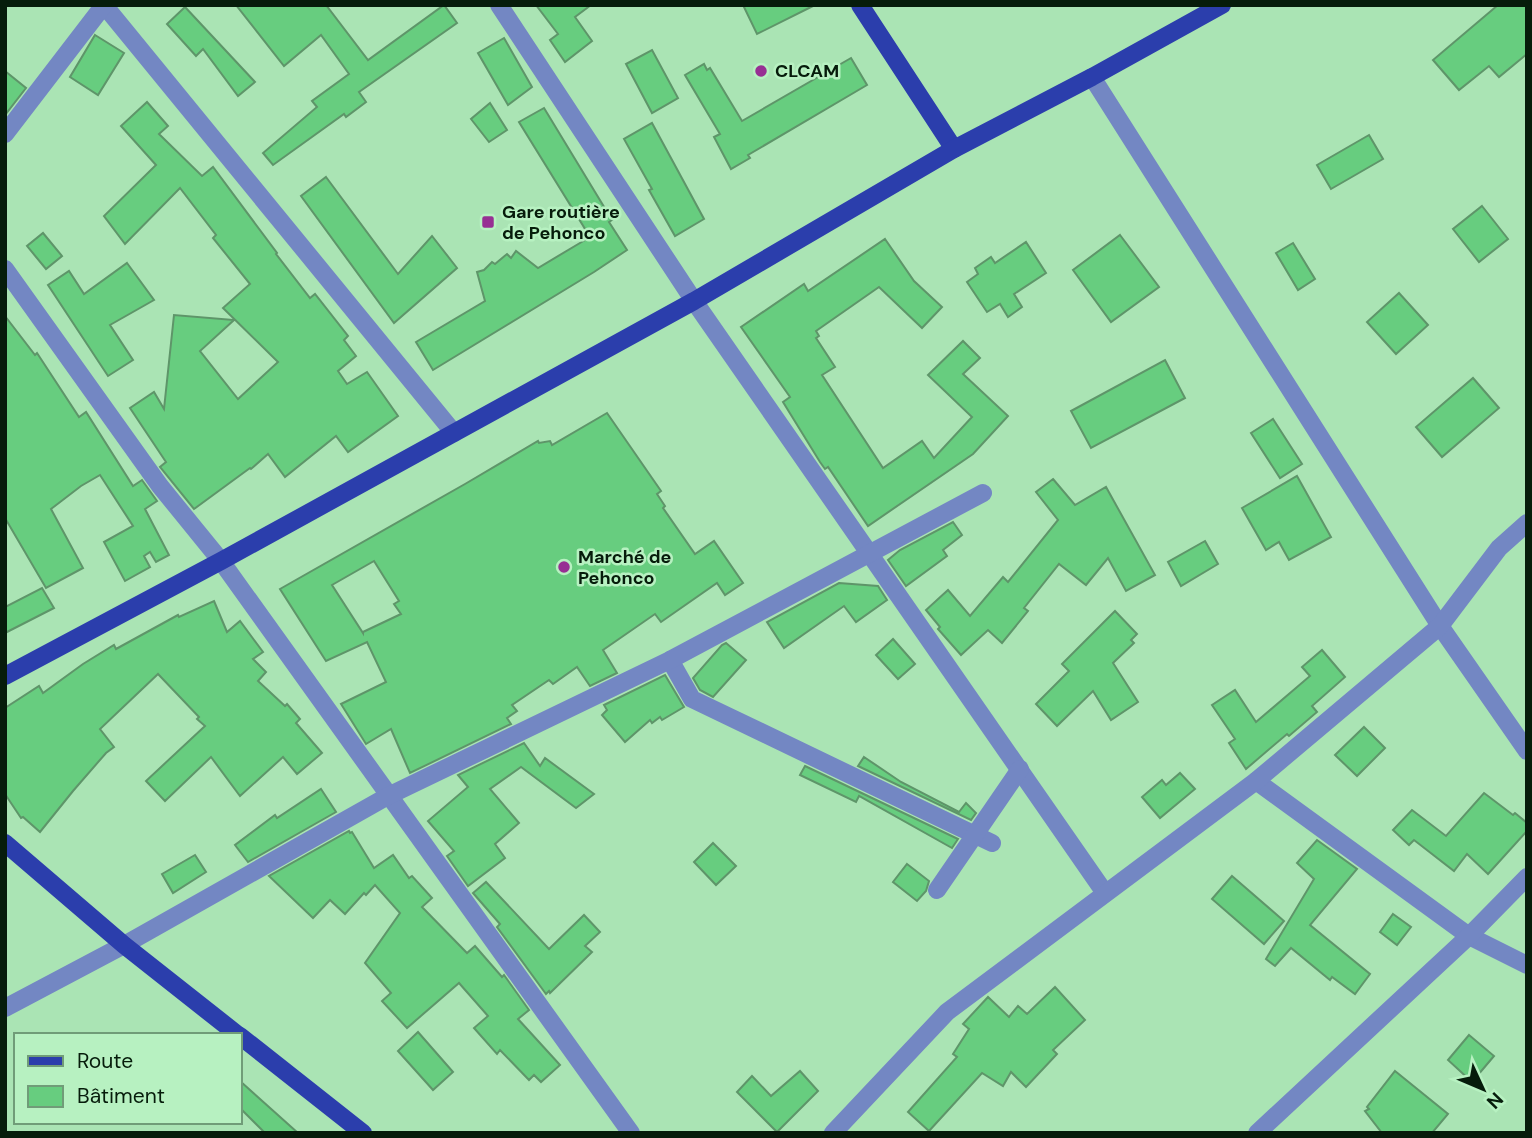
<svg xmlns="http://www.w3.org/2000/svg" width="1532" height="1138" font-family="'DM Sans',sans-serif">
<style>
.building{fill:#67cd7f;stroke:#5e9569;stroke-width:2;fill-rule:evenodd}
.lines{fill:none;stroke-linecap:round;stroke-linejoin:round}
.minor{stroke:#7387c3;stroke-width:18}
.major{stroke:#2b3eac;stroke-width:18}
.poi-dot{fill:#972f93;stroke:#b7f1c1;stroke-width:2.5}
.labels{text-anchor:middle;stroke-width:5;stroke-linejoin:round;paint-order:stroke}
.poi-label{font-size:18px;font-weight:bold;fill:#061c0b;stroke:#b7f1c1;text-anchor:start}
</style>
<rect width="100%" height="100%" fill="#aae4b4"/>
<g class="building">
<path d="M236,5H326L368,60L444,5L457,23L359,92L366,102L346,117L344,114L273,165L263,153L317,107L312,101L349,74L321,35L284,66Z"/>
<path d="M536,5H591L575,17L592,41L565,62L550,40L558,34Z"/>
<path d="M743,5H815L757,34Z"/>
<path d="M1498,5H1527V54L1499,77L1489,66L1459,90L1433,60Z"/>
<path d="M185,7L255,82L238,96L203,49L196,56L167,24Z"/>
<path d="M95,35L124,53L98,95L70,77Z"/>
<path d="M504,38L532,87L508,105L478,53Z"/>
<path d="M652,50L678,98L652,113L626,64Z"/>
<path d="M851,58L867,85L748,155L750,158L731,169L714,137L720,134L685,75L704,64L707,70L710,68L742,121Z"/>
<path d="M5,71L26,88L5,115Z"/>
<path d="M147,102L168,126L159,134L202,176L213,167L277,253L276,254L310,298L315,294L348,336L344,340L356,356L338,371L347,384L367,372L398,416L348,452L336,436L285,477L268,454L251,469L250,468L194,509L160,467L166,462L130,408L154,392L164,409L174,315L234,320L200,351L238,399L278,362L223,308L250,284L213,238L216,235L180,188L125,244L104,216L156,165L121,126Z"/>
<path d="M490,103L507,130L489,142L471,119Z"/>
<path d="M544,108L612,220L609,222L627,250L594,272L433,370L416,342L485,301L477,272L484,270L492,262L495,264L507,254L511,258L516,251L538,268L590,237L519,122Z"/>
<path d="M652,123L704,219L675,236L649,190L652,189L624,139Z"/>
<path d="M1369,135L1383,159L1331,189L1317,165Z"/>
<path d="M326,177L398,274L432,236L457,268L394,323L301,196Z"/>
<path d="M1482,206L1508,239L1479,262L1453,229Z"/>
<path d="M43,233L62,256L46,269L27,246Z"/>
<path d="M1120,235L1159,287L1111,322L1073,270Z"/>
<path d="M885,239L914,281L942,307L922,328L879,287L816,331L819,336L816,338L835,367L822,375L883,468L922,441L934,458L972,417L928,375L963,341L980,358L963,374L1008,416L973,454L868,526L828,467L825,469L820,462L783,402L790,397L741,327L804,284L808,291Z"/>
<path d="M1026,242L1046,273L1014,294L1022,307L1008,317L1000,304L987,312L967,282L978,274L975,268L991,257L995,263Z"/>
<path d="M1293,243L1315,279L1298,290L1276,253Z"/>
<path d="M127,263L154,300L110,325L133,360L108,376L48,285L69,271L84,294Z"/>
<path d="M1399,293L1428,325L1396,354L1367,322Z"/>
<path d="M5,316L35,355L37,353L79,417L86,412L133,486L142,480L157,501L145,509L169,555L156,562L150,552L144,556L150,567L125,581L104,542L133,526L100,475L81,486L51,509L83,568L46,588L5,518Z"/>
<path d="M1165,360L1185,398L1091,448L1071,411Z"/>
<path d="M1473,378L1499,408L1442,457L1416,427Z"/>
<path d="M607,413L661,491L657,494L665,506L663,508L695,554L714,541L743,583L725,595L717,583L661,622L655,614L603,650L617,673L590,686L577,667L553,684L549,680L512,705L517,711L507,718L511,724L410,773L391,729L366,744L341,704L386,682L367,642L326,661L280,589L465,484L538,441L539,443L550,441L552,445ZM374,561L399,601L394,604L401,614L363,632V633L332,585Z"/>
<path d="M1273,419L1302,464L1280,478L1251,433Z"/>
<path d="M1297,476L1331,537L1289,560L1279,542L1266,550L1242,508Z"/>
<path d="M1053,479L1075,505L1106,487L1155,575L1126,591L1108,558L1086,585L1059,564L1024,608L1028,611L1002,643L988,630L961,655L938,629L940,627L926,610L948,590L970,616L1003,577L1008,582L1058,520L1036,492Z"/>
<path d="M953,522L962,535L943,550L947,556L906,586L888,560L900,550Z"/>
<path d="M1205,541L1218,564L1181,586L1168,562Z"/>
<path d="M839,583L878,586L887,600L856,622L844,606L784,648L767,622Z"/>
<path d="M42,588L54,608L5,633V607Z"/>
<path d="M214,601L227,632L240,621L263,652L253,659L266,672L258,681L285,706L287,704L300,719L296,723L322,753L297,774L283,757L240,796L211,757L165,801L146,781L205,726L197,719L199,717L158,674L100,729L114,747L106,753L73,791L40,832L23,817L21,818L5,794V708L39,686L43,693L83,664L114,645L116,649L178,615L179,617Z"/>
<path d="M1115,611L1137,634L1131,640L1134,643L1113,663L1138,702L1111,720L1093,691L1057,726L1036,704L1069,671L1062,664Z"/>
<path d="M893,639L915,664L898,679L876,655Z"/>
<path d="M726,643L746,660L713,697L700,690L693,678L722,645Z"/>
<path d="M1322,650L1345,677L1312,706L1317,712L1289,736L1287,734L1246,769L1229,743L1235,739L1212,705L1235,690L1256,722L1310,676L1302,667Z"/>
<path d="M665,675L684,707L662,720L660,717L652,723L650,720L625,742L602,715L607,710L604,705Z"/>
<path d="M1364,727L1385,748L1357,776L1335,755Z"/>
<path d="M524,743L540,766L545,758L594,794L576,808L521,767L490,789L519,823L495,844L505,858L468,886L447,856L454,851L428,821L468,787L458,775Z"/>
<path d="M864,757L901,782L959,812L966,803L976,813L971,820L858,766Z"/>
<path d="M805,766L958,839L952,848L859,796L856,802L800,775Z"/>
<path d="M1180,773L1195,789L1160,818L1142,797L1162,780L1166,785Z"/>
<path d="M321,789L336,812L248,862L235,845L275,815L277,818Z"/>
<path d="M1484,793L1513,815L1515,813L1527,823V831L1488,874L1467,854L1454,871L1414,840L1409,845L1393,830L1412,810L1446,836Z"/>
<path d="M349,831L350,833L352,832L374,868L393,855L409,878L412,876L432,898L422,907L467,953L475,946L502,977L504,975L529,1010L518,1019L560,1065L541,1082L534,1075L529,1080L500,1050L497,1054L474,1028L488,1016L459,983L407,1028L382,1001L391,993L365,963L400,913L375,885L366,895L364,893L345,914L330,900L313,918L269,876Z"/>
<path d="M1317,840L1357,869L1310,925L1370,974L1355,994L1332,977L1330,980L1291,948L1275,966L1266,959L1314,879L1297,863Z"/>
<path d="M713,843L736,866L716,885L694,862Z"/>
<path d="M195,855L206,872L173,893L162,874Z"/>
<path d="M907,864L929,881L926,891L917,901L893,882Z"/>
<path d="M1232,876L1284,921L1264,944L1212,899Z"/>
<path d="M486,882L549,949L584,915L600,932L585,946L592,952L550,993L549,991L546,994L497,927L500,924L473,893Z"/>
<path d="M1393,914L1411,927L1397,945L1380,932Z"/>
<path d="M1055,987L1085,1020L1053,1050L1057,1054L1026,1087L1011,1072L1003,1086L982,1073L929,1131L908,1112L957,1057L953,1054L969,1029L963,1024L988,997L1009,1017L1018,1006L1027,1014Z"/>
<path d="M418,1032L453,1072L433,1090L398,1051Z"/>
<path d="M1469,1035L1494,1056L1472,1082L1448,1060Z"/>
<path d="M800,1071L818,1091L777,1132L737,1092L752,1076L771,1096Z"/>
<path d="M1395,1071L1448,1114L1432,1133H1382L1365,1111L1369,1109L1367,1107Z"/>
<path d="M240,1081L298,1133H265L240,1108Z"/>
</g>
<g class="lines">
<g class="minor">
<path d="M104,5L454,433"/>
<path d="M499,5L694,301L1105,893"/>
<path d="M1092,77L1440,626L1527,751"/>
<path d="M5,134L104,5"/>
<path d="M5,269L160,486L221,561L631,1133"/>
<path d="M670,660L692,699L992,843"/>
<path d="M1256,781L1469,936L1527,965"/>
<path d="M937,890L1020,769"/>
<path d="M5,1008L124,945L388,796L670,660L983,493"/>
<path d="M833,1133L947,1012L1256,781L1440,626L1499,548L1527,523"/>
<path d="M1257,1133L1469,936L1527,877"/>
</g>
<g class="major">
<path d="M860,5L954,149"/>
<path d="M5,676L221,561L694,301L954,149L1092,77L1222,5"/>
<path d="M5,843L124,945L238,1035"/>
<path d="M240,1036L363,1133"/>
</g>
</g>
<g class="poi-dot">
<circle cx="761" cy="71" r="7"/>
<rect x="481" y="215" width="14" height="14" rx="3.5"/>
<circle cx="564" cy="567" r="7"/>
</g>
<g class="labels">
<g class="poi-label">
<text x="775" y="77">CLCAM</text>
<text x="502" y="218">Gare routière<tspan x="502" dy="21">de Pehonco</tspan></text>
<text x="578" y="563">Marché de<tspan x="578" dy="21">Pehonco</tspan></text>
</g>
</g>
<rect width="1532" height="1138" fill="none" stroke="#061c0b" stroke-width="14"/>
<rect x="14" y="1033" width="228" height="91" fill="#b7f1c1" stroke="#709c78" stroke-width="2"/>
<rect x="28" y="1056" width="35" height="10" fill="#2b3eac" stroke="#709c78" stroke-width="2"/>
<text x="77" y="1068" font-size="21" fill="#061c0b">Route</text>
<rect x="28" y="1086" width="35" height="21" fill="#67cd7f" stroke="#709c78" stroke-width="2"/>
<text x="77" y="1103" font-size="21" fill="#061c0b">Bâtiment</text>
<g transform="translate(1483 1089) rotate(134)" stroke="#b7f1c1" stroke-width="5" paint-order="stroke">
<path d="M0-5L12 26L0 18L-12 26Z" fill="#061c0b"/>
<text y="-10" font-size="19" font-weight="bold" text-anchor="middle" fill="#061c0b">N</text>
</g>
</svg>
